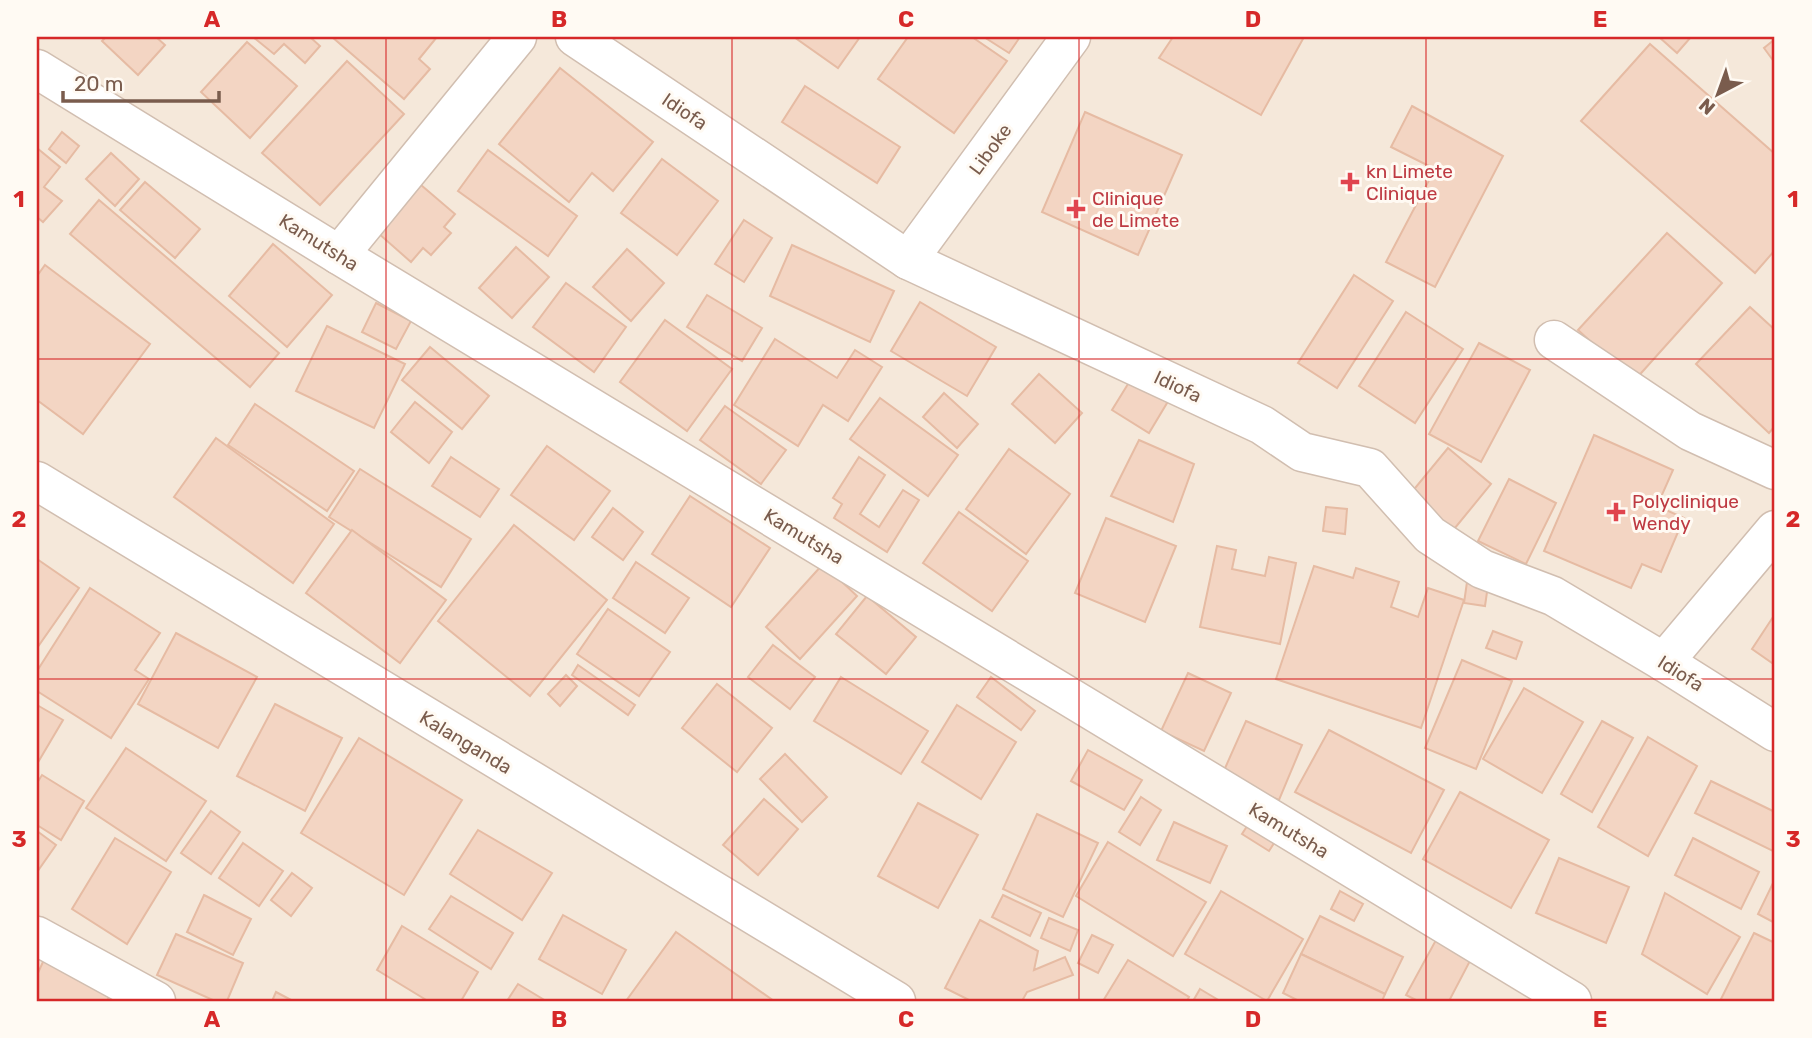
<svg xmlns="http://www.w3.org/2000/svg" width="1812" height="1038" font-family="Rubik,sans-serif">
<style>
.residential{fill:#f5e8da}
.building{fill:#f3d5c3;stroke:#e6bba3;stroke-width:2}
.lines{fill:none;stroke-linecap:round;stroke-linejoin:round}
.street-casing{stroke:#d1beb0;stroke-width:41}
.street{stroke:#fff;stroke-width:38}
.grid{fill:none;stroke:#d62828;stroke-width:2;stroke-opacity:0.55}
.health-dot{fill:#e0444e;stroke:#fffaf3;stroke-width:2.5}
.labels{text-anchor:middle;stroke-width:6;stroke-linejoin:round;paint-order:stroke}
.street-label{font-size:19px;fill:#7a5c4d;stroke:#fffaf3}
.health-label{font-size:19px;fill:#be3a42;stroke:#fffaf3;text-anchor:start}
.neatline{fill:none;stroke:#d62828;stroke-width:2.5}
.grid-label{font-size:23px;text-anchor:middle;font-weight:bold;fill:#d62828}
</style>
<rect width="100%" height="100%" fill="#fdf6ec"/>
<rect class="residential" x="37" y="37" width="1738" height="964"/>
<g class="building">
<path d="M106,37H156L165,45L138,75L102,41Z"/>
<path d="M253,37H310L320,46L305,63L284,44L274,54Z"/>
<path d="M332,37H437L419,59L430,69L404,99Z"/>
<path d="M794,37H860L838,68Z"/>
<path d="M908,37H972L1007,61L954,133L878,79Z"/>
<path d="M984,37H1020L1009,53Z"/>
<path d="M1173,37H1304L1261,115L1159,58Z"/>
<path d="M1659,37H1691L1677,53Z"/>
<path d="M1775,39V63L1764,48Z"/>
<path d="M247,42L297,86L250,138L201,92Z"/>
<path d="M1650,44L1775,154V250L1755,273L1581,121Z"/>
<path d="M347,61L404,114L320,205L262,153Z"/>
<path d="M560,68L653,142L613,191L592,173L569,202L499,144Z"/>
<path d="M805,86L900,147L877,183L782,122Z"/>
<path d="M1412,106L1503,156L1435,287L1386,262L1435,169L1391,147Z"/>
<path d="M1085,112L1182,155L1138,255L1042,212Z"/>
<path d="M62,132L79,146L66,163L49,149Z"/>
<path d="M37,148L60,167L44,187L62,201L43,222L37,217Z"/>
<path d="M488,150L577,216L548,256L458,191Z"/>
<path d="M111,153L139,179L115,206L86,179Z"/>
<path d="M662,159L718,201L677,255L621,213Z"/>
<path d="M145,182L200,229L175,258L120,210Z"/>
<path d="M421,185L455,214L444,227L451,233L431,255L423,248L411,262L378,233Z"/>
<path d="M99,200L279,353L250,387L70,234Z"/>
<path d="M744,220L772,238L744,282L715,264Z"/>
<path d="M1667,233L1722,283L1634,381L1578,330Z"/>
<path d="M273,244L332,295L287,347L229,296Z"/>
<path d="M792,245L894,291L870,342L770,296Z"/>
<path d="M516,247L549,277L512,318L479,288Z"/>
<path d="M627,249L664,283L631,321L593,287Z"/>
<path d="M45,265L150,344L83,434L37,400V276Z"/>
<path d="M1354,275L1393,301L1337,388L1298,363Z"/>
<path d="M566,283L626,327L594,372L533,327Z"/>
<path d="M707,295L762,328L742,361L687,327Z"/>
<path d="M920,302L996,347L967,396L891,351Z"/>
<path d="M376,303L411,321L396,349L362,332Z"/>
<path d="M1750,307L1775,330V426L1769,433L1696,364Z"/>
<path d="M1406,312L1463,349L1415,423L1359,386Z"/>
<path d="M665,320L732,369L687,431L620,382Z"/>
<path d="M327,326L405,364L374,428L296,391Z"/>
<path d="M775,339L837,378L855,350L882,367L848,421L823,405L798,446L734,405Z"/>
<path d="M1479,343L1530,370L1481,462L1429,434Z"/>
<path d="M430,347L489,396L462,429L402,380Z"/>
<path d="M1136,371L1173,393L1149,433L1112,410Z"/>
<path d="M1039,374L1082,413L1055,443L1012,404Z"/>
<path d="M944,393L978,424L957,448L923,417Z"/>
<path d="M880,398L958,455L928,496L850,439Z"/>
<path d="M415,402L452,432L429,463L391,432Z"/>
<path d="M255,404L354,471L327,511L228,445Z"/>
<path d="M725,406L786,450L761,484L700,440Z"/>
<path d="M1594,435L1673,470L1657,506L1684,518L1661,572L1642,564L1631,588L1544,551Z"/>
<path d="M216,438L334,524L293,583L174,497Z"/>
<path d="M1139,440L1194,464L1173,522L1111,496Z"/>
<path d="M547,446L610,491L574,540L511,495Z"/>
<path d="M1448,448L1491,484L1450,534L1406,499Z"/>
<path d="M1009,449L1070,494L1026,554L966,509Z"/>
<path d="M451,457L499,489L480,517L432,486Z"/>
<path d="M859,457L885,475L860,514L879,527L903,490L919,500L887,552L834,518L842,504L833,498Z"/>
<path d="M360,469L471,539L441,587L329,517Z"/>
<path d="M1509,479L1556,503L1526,564L1478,541Z"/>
<path d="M690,496L770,548L731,607L652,554Z"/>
<path d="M1326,507L1347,509L1345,534L1323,531Z"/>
<path d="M613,508L643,532L623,560L592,537Z"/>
<path d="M959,512L1028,561L992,611L923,563Z"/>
<path d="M1106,518L1176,546L1145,622L1075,593Z"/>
<path d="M514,525L607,600L530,696L438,621Z"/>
<path d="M352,530L446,600L400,663L306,593Z"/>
<path d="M1217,546L1236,550L1232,569L1265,576L1269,557L1296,563L1280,644L1200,627Z"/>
<path d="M37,559L79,588L37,648Z"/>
<path d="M636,562L689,598L665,633L613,598Z"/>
<path d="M823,564L857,596L800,659L766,627Z"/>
<path d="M1314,566L1353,578L1356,568L1399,582L1391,607L1418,617L1428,588L1464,600L1421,728L1276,679Z"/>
<path d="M1467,582L1488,585L1485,606L1464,603Z"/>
<path d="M90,588L160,633L135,670L149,679L111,738L37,691V671Z"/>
<path d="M867,596L916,637L886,674L836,634Z"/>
<path d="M608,609L670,652L639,696L577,654Z"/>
<path d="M1775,614V665L1752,649Z"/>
<path d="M1493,631L1522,642L1516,659L1486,648Z"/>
<path d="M176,633L257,677L218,748L138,704Z"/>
<path d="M773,645L815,677L790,709L748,677Z"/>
<path d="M1462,660L1512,681L1476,769L1425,748Z"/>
<path d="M578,665L635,705L628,715L572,675Z"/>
<path d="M1188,673L1231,693L1204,751L1161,731Z"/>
<path d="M566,675L577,686L560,706L548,694Z"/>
<path d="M841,677L928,731L901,774L814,721Z"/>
<path d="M991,677L1035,711L1021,730L977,697Z"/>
<path d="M717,684L772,728L737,772L682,728Z"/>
<path d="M1524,688L1583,722L1542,793L1483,759Z"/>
<path d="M275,704L342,738L305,811L237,776Z"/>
<path d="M37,705L63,720L37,764Z"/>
<path d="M957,705L1016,742L981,799L922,762Z"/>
<path d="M1246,721L1302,745L1279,800L1222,775Z"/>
<path d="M1602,721L1633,738L1592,812L1561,794Z"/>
<path d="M1329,730L1444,790L1411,853L1295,792Z"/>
<path d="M1648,737L1697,766L1648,856L1598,827Z"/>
<path d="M359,738L462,800L404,895L301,833Z"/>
<path d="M126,748L206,801L166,861L86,808Z"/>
<path d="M1088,750L1142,780L1124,810L1071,781Z"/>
<path d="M785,754L827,797L802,822L760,779Z"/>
<path d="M42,775L84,801L61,840L37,825V783Z"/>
<path d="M1711,781L1775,812V852L1695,813Z"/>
<path d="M1460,792L1549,840L1511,908L1423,859Z"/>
<path d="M1141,797L1161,810L1140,845L1119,832Z"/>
<path d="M764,799L798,829L758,875L723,845Z"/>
<path d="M918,803L978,835L938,908L878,876Z"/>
<path d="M211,811L240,832L211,874L181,853Z"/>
<path d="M1037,814L1098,843L1063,917L1003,889Z"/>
<path d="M1251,820L1278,837L1269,851L1242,834Z"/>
<path d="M1174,822L1227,846L1210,883L1157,860Z"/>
<path d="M478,830L552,873L522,920L450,874Z"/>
<path d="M37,831L56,845L37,872Z"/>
<path d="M115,838L171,872L127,944L72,909Z"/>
<path d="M1693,838L1759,872L1741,909L1675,875Z"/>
<path d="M1108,842L1206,902L1173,956L1076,896Z"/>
<path d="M243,843L283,871L259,906L219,878Z"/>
<path d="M1559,858L1629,887L1606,943L1536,913Z"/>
<path d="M292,873L312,888L291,916L271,900Z"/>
<path d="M1775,879V923L1758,914Z"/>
<path d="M1221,891L1303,939L1267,1001L1185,954Z"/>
<path d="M1340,891L1363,904L1354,921L1331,909Z"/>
<path d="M1665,893L1740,937L1707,994L1642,954Z"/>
<path d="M204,895L251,919L233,955L187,932Z"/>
<path d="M1003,895L1041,913L1030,936L992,917Z"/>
<path d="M451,896L513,933L491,969L429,929Z"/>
<path d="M563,915L626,950L602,994L539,959Z"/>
<path d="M1320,916L1403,957L1385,994L1301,954Z"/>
<path d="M1049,918L1078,930L1070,951L1041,938Z"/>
<path d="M980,920L1038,951L1034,970L1065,957L1073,975L1027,992L1022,1001H971L945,988Z"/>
<path d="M402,926L478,972L461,1001H428L377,970Z"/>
<path d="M676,932L774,1001H626Z"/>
<path d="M1754,933L1775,943V1001H1720Z"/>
<path d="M176,934L243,963L227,1001H215L157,975Z"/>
<path d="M1092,935L1113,945L1098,973L1078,963Z"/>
<path d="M1436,940L1471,959L1449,1001H1418L1406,995Z"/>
<path d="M47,953L114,985L107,1001H37V975Z"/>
<path d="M1301,954L1385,994L1382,1001H1299L1283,993Z"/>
<path d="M1128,960L1189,997L1187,1001H1103Z"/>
<path d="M518,984L546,1001H507Z"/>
<path d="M1200,989L1220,1001H1193Z"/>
<path d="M276,992L293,1001H272Z"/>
</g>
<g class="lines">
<g class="street-casing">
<g id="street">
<path d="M575,37L908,260L1262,425L1302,452L1370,468L1430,535L1482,569L1553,596L1664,662L1775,732"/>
<path d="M37,69L339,255L1572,1001"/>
<path d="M339,255L517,37"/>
<path d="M908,260L1071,37"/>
<path d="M1554,340L1690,431L1775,470"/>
<path d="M37,481L896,1001"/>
<path d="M1664,662L1775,530"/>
<path d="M37,936L156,1001"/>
</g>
</g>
<use href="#street" class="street"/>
</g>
<path class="grid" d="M386,37V1001M732,37V1001M1079,37V1001M1426,37V1001M37,359H1775M37,679H1775"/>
<g class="health-dot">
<path d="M1346.5 171.5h7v7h7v7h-7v7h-7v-7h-7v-7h7z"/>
<path d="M1072.5 198.5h7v7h7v7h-7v7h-7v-7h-7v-7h7z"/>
<path d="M1612.5 501.5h7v7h7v7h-7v7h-7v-7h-7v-7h7z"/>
</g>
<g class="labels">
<g class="street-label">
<text transform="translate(685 111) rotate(34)" y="7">Idiofa</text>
<text transform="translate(990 149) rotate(-54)" y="7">Liboke</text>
<text transform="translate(319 242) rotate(32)" y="7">Kamutsha</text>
<text transform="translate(1178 386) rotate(25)" y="7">Idiofa</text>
<text transform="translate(804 536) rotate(31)" y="7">Kamutsha</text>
<text transform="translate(1681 673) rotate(32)" y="7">Idiofa</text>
<text transform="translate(466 742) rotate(31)" y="7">Kalanganda</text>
<text transform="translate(1289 830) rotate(31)" y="7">Kamutsha</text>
</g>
<g class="health-label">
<text x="1366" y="178">kn Limete<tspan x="1366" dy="22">Clinique</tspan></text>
<text x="1092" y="205">Clinique<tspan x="1092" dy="22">de Limete</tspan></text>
<text x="1632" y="508">Polyclinique<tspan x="1632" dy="22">Wendy</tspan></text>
</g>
</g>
<rect width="1812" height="1038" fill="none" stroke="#fffaf3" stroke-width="77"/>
<g transform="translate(1718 94) rotate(221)" stroke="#fffaf3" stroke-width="5" paint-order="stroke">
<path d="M0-5L12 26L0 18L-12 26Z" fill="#7a5c4d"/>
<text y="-10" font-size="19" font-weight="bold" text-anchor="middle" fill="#7a5c4d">N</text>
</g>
<path d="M63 91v10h156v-10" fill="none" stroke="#7a5c4d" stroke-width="3.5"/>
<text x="74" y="91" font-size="21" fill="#7a5c4d" stroke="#fffaf3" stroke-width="5" paint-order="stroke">20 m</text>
<rect x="38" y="38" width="1735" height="962" class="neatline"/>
<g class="grid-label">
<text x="212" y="27">A</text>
<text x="559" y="27">B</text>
<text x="906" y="27">C</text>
<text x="1253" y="27">D</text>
<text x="1600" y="27">E</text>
<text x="19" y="207">1</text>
<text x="1793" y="207">1</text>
<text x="19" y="527">2</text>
<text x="1793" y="527">2</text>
<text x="19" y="847">3</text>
<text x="1793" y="847">3</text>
<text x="212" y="1027">A</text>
<text x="559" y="1027">B</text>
<text x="906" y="1027">C</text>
<text x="1253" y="1027">D</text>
<text x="1600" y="1027">E</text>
</g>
</svg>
